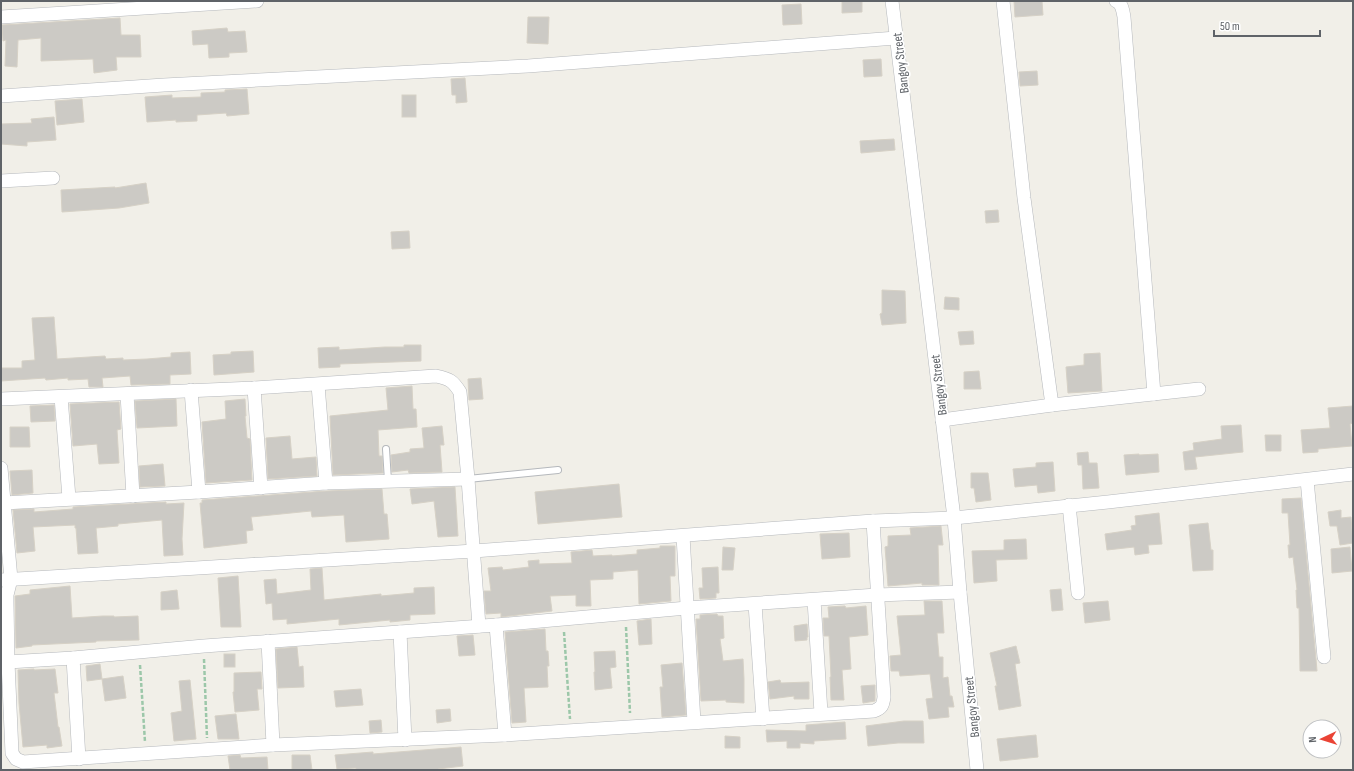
<svg xmlns="http://www.w3.org/2000/svg" width="1354" height="771" font-family="'Sofia Sans Condensed',sans-serif">
<style>
.building{fill:#cccac5;stroke:#d6d1c6}
.lines{fill:none;stroke-linecap:round;stroke-linejoin:round}
.lane-casing{stroke:#b5b8bc;stroke-width:8}
.street-casing{stroke:#b5b8bc;stroke-width:14}
.path{stroke:#9cc7a9;stroke-width:2.5;stroke-dasharray:4 2;stroke-linecap:butt}
.lane{stroke:#fff;stroke-width:6}
.street{stroke:#fff;stroke-width:13}
.labels{text-anchor:middle;stroke-width:3.5;stroke-linejoin:round;paint-order:stroke}
.street-label{font-size:13px;fill:#5f6368;stroke:#fff}
</style>
<rect width="100%" height="100%" fill="#f1efe8"/>
<g class="building">
<path d="M842,1H862V12L842,13Z"/>
<path d="M1014,1H1042L1043,15L1015,17Z"/>
<path d="M801,4L802,24L783,25L782,5Z"/>
<path d="M528,17H549L548,44L527,43Z"/>
<path d="M120,18L121,35H140L141,57H116L117,70L94,73L93,59L41,61V38L18,40L17,67L5,66L6,40L3,41L2,25Z"/>
<path d="M227,28L228,32L245,31L247,52L229,53V57L209,58L208,44L193,45L192,31Z"/>
<path d="M881,59L882,76L864,77L863,60Z"/>
<path d="M1037,71L1038,85L1020,86L1019,72Z"/>
<path d="M465,78L467,102L456,103V95H452L451,79Z"/>
<path d="M247,89L249,114L227,116L226,113L197,115V121L176,122V120L147,122L145,97L172,95V98L201,97V93L225,92V90Z"/>
<rect x="402" y="95" width="14" height="22"/>
<path d="M82,99L84,122L57,125L55,101Z"/>
<path d="M54,117L56,140L27,142V146L1,144V124L32,123L31,119Z"/>
<path d="M894,139L895,150L861,153L860,141Z"/>
<path d="M146,183L149,203L119,208L62,212L61,190L115,187V188Z"/>
<path d="M998,210L999,222L986,223L985,211Z"/>
<path d="M409,231L410,248L392,249L391,232Z"/>
<path d="M882,290L905,291L906,323L882,325L880,314L882,313Z"/>
<path d="M945,297L959,298V310L944,309Z"/>
<path d="M54,317L57,359L105,356L106,359L123,358V360L147,359L171,357V353L190,352L191,374L170,375V384L131,385L130,376L102,378L103,387H89L88,379L68,380V378L46,380L45,378L1,381V368H22V361L35,360L32,318Z"/>
<path d="M973,331L974,344L960,345L958,332Z"/>
<path d="M404,345H421V361L340,364V367L319,368L318,348L339,347V350L385,347H404Z"/>
<path d="M253,351L254,372L214,375L213,355L231,354V352Z"/>
<path d="M1100,353L1102,391L1068,393L1066,367L1084,365V354Z"/>
<path d="M979,371L981,389H964V372Z"/>
<path d="M481,378L483,399L469,400L468,379Z"/>
<path d="M412,386L413,409H416L417,427L378,430L379,456H382L383,473L333,475L330,416L388,410L386,388Z"/>
<path d="M176,399L177,426L137,428L135,401Z"/>
<path d="M245,399L246,416H245L247,438L250,439L252,480L206,483L202,422L226,419L225,401Z"/>
<path d="M119,402L121,429L117,430L119,463L99,464L97,444L73,446L70,404Z"/>
<path d="M54,405L55,421L31,422L30,406Z"/>
<path d="M1353,406V423L1350,424L1352,446L1318,449V452L1303,453L1301,430L1330,428L1328,408Z"/>
<path d="M1241,425L1243,452L1195,457L1197,469L1185,470L1183,452L1194,450L1193,443L1222,439L1221,426Z"/>
<path d="M442,426L444,445H440L442,472L409,473L408,470L392,472L391,455L410,452V449L424,448L422,428Z"/>
<path d="M10,427H29L30,447H10Z"/>
<path d="M1265,435H1281V451H1266Z"/>
<path d="M290,436L292,459L316,457L317,476L268,479L266,438Z"/>
<path d="M1088,452L1089,463H1097L1099,488L1083,489L1082,465H1078L1077,453Z"/>
<path d="M1139,454V455L1158,454L1159,472L1126,475L1124,455Z"/>
<path d="M1053,462L1055,491L1038,493L1037,485L1015,487L1013,469L1036,467V463Z"/>
<path d="M163,464L165,486L140,487L139,466Z"/>
<path d="M32,470L33,493L12,495L10,471Z"/>
<path d="M971,473H988L991,500L976,502L974,488H971Z"/>
<path d="M619,484L622,517L538,524L535,492Z"/>
<path d="M455,487L458,536L438,537L434,501L412,504L410,489Z"/>
<path d="M382,489L384,514H387L389,539L346,542L344,515L312,517L311,511L251,517L253,530L246,531L247,543L204,548L200,503H202V500L326,491Z"/>
<path d="M1301,498L1316,659L1317,671H1300L1299,608H1297L1296,590H1297L1293,557L1289,558L1288,545H1290L1288,513H1282V499Z"/>
<path d="M166,502V504L184,503L182,539L183,555L164,556L162,520L118,524V526L96,528L98,553L78,554L76,528H75V525L33,527L35,551L17,553L13,510L34,509V512L73,509V507Z"/>
<path d="M1341,510V518L1351,517L1353,543L1340,545L1337,526H1330L1328,512Z"/>
<path d="M1159,513L1162,544L1148,545L1149,553L1135,555L1134,547L1107,550L1105,534L1132,530L1131,526L1136,525L1135,516Z"/>
<path d="M1208,523L1211,550H1213V570L1193,571L1189,525Z"/>
<path d="M941,526L943,545H938L939,585H922V583L888,586L885,547L888,546V536L911,535L910,528Z"/>
<path d="M849,533L850,557L822,559L820,534Z"/>
<path d="M1026,539L1027,559L996,560L997,581L974,583L972,551L1004,550V540Z"/>
<path d="M660,546H675V576H670L671,601L639,604L638,570L613,572V579L590,580L591,606H576V595L550,596L552,611L501,617V613L486,614L484,591H491L488,568L502,567L503,570L529,567L528,561L539,560V564L572,563L571,552L592,550L593,556L612,555V556L637,554V550L660,548Z"/>
<path d="M723,547L735,548L733,570H722Z"/>
<path d="M1350,547L1352,571L1332,573L1331,549Z"/>
<path d="M718,567L719,593H716V598L700,599L699,588H703L702,568Z"/>
<path d="M322,568L324,600L381,594V596L414,593V588L434,587L435,614L410,615V620L390,622V620L339,625V619L287,624V619L273,620L272,603L266,604L264,580L276,579L277,594L311,590L310,569Z"/>
<path d="M238,576L241,627H221L218,578Z"/>
<path d="M70,586L72,618L103,616H114V617L138,616L139,640L96,641V642L32,645V646L16,648L15,596L30,594V590Z"/>
<path d="M1061,589L1063,610L1052,611L1050,590Z"/>
<path d="M177,590L179,609L161,610V592Z"/>
<path d="M924,601H942L944,633H937L939,657H943V678L948,677L950,696H952L954,707H948L949,717L929,719L926,699L933,698L930,674L900,676L899,671H891L890,656L901,655L897,616L925,615Z"/>
<path d="M1108,601L1110,620L1085,623L1083,603Z"/>
<path d="M845,606L846,608L866,606L868,635L849,637L851,669L842,670L844,700H831L830,677H831L829,636H824L823,618H829L828,607Z"/>
<path d="M717,614L718,616H723L724,638L720,639L723,661L743,659L744,679V703L726,702V700L701,701L696,619H700V615Z"/>
<path d="M651,619L652,644L639,645L637,621Z"/>
<path d="M807,624L808,637H807V640L795,641L794,626Z"/>
<path d="M545,629L546,651H548L549,666H547L548,687L524,688L526,722L512,723L505,632Z"/>
<path d="M473,635L475,655L459,656L457,636Z"/>
<path d="M1016,646L1020,663L1015,664L1021,706L999,710L995,686H997L990,653Z"/>
<path d="M297,647L299,667L303,666L304,687L278,688L276,649Z"/>
<path d="M615,651L616,667L610,668L612,688L595,690L594,672H595L594,652Z"/>
<rect x="224" y="654" width="11" height="13"/>
<path d="M682,663L686,715L662,717L660,687H663L661,665Z"/>
<path d="M100,664L102,679L87,681L86,666Z"/>
<path d="M34,669V670L55,669L58,693H54L58,727H59L62,746L47,748V745L23,747L19,703L18,670Z"/>
<path d="M261,672L262,689H257L259,710L235,712L233,692H234V673Z"/>
<path d="M123,676L126,698L105,701L102,679Z"/>
<path d="M190,680L196,739L174,741L171,713L182,711L179,681Z"/>
<path d="M780,680L781,683L809,682V699H794V696L770,699L768,682Z"/>
<path d="M875,685V701L863,703L861,686Z"/>
<path d="M361,689L363,705L336,707L334,691Z"/>
<path d="M450,709L451,721L437,723L436,710Z"/>
<path d="M236,714L239,739H218L215,716Z"/>
<path d="M381,720L382,732L370,733L369,721Z"/>
<path d="M904,721H923L924,743H898L868,746L866,726Z"/>
<path d="M845,722L846,739L814,741V744L800,743V748H787V741L767,742L766,730L806,731V725Z"/>
<path d="M1036,735L1038,757L1000,761L997,739Z"/>
<path d="M725,736L740,737V748H725Z"/>
<path d="M461,747L463,766L438,769V770H356V768L337,769L335,755L373,752V754Z"/>
<path d="M240,755L241,758L267,757L268,770H230L228,756Z"/>
<path d="M292,755H310L312,770H292Z"/>
</g>
<g class="lines">
<g class="lane-casing">
<g id="lane">
<path d="M386,449L388,481"/>
<path d="M468,479L558,470"/>
</g>
</g>
<g class="street-casing">
<g id="street">
<path d="M892,1L954,518L960,592L977,770"/>
<path d="M1003,1L1024,198L1052,405"/>
<path d="M1116,1C1122,3 1123,11 1124,17L1154,394"/>
<path d="M1,17L257,1"/>
<path d="M1,96L164,85L528,66L896,38"/>
<path d="M1,181L53,178"/>
<path d="M318,385L326,483"/>
<path d="M254,388L261,488"/>
<path d="M191,390L199,492"/>
<path d="M127,394L133,496"/>
<path d="M61,397L69,498"/>
<path d="M1,399L254,388L436,376C450,379 453,381 460,392L468,479L479,626"/>
<path d="M942,420L1052,405L1199,389"/>
<path d="M1,468L11,579L7,595V602L8,662L12,753L16,759L23,762L273,745L505,735L874,711C882,708 883,705 884,697L873,521"/>
<path d="M1307,480L1324,657"/>
<path d="M4,503L199,492L326,483L468,479"/>
<path d="M1069,505L1078,593"/>
<path d="M683,536L694,722"/>
<path d="M1,580L474,551L873,521L954,518L1108,502L1353,474"/>
<path d="M814,600L821,713"/>
<path d="M755,604L763,719"/>
<path d="M496,625L505,735"/>
<path d="M400,632L405,740"/>
<path d="M268,641L273,745"/>
<path d="M73,658L79,759"/>
<path d="M8,662L73,658L204,646L496,625L687,608L877,595L960,592"/>
</g>
</g>
<g class="path">
<path d="M626,627L630,713"/>
<path d="M564,632L570,719"/>
<path d="M204,659L207,738"/>
<path d="M140,665L145,742"/>
</g>
<use href="#lane" class="lane"/>
<use href="#street" class="street"/>
</g>
<g class="labels">
<g class="street-label">
<text transform="translate(900 63) rotate(-97)" y="5">Bangoy Street</text>
<text transform="translate(938 385) rotate(-97)" y="5">Bangoy Street</text>
<text transform="translate(971 707) rotate(-96)" y="5">Bangoy Street</text>
</g>
</g>
<rect width="1354" height="771" fill="none" stroke="#5f6368" stroke-width="4"/>
<g transform="translate(1322 739) rotate(266)"><circle r="19" fill="#ffffff" stroke="#bfc1c3"/>
<path d="M0-3L7 15L0 10L-7 15Z" fill="#ea4335"/>
<text y="-6" font-size="11" font-weight="bold" text-anchor="middle" fill="#5f6368">N</text>
</g>
<path d="M1214 30v6h106v-6" fill="none" stroke="#5f6368" stroke-width="2"/>
<text x="1220" y="30" font-size="12" fill="#5f6368" stroke="#ffffff" stroke-width="3" paint-order="stroke">50 m</text>
</svg>
